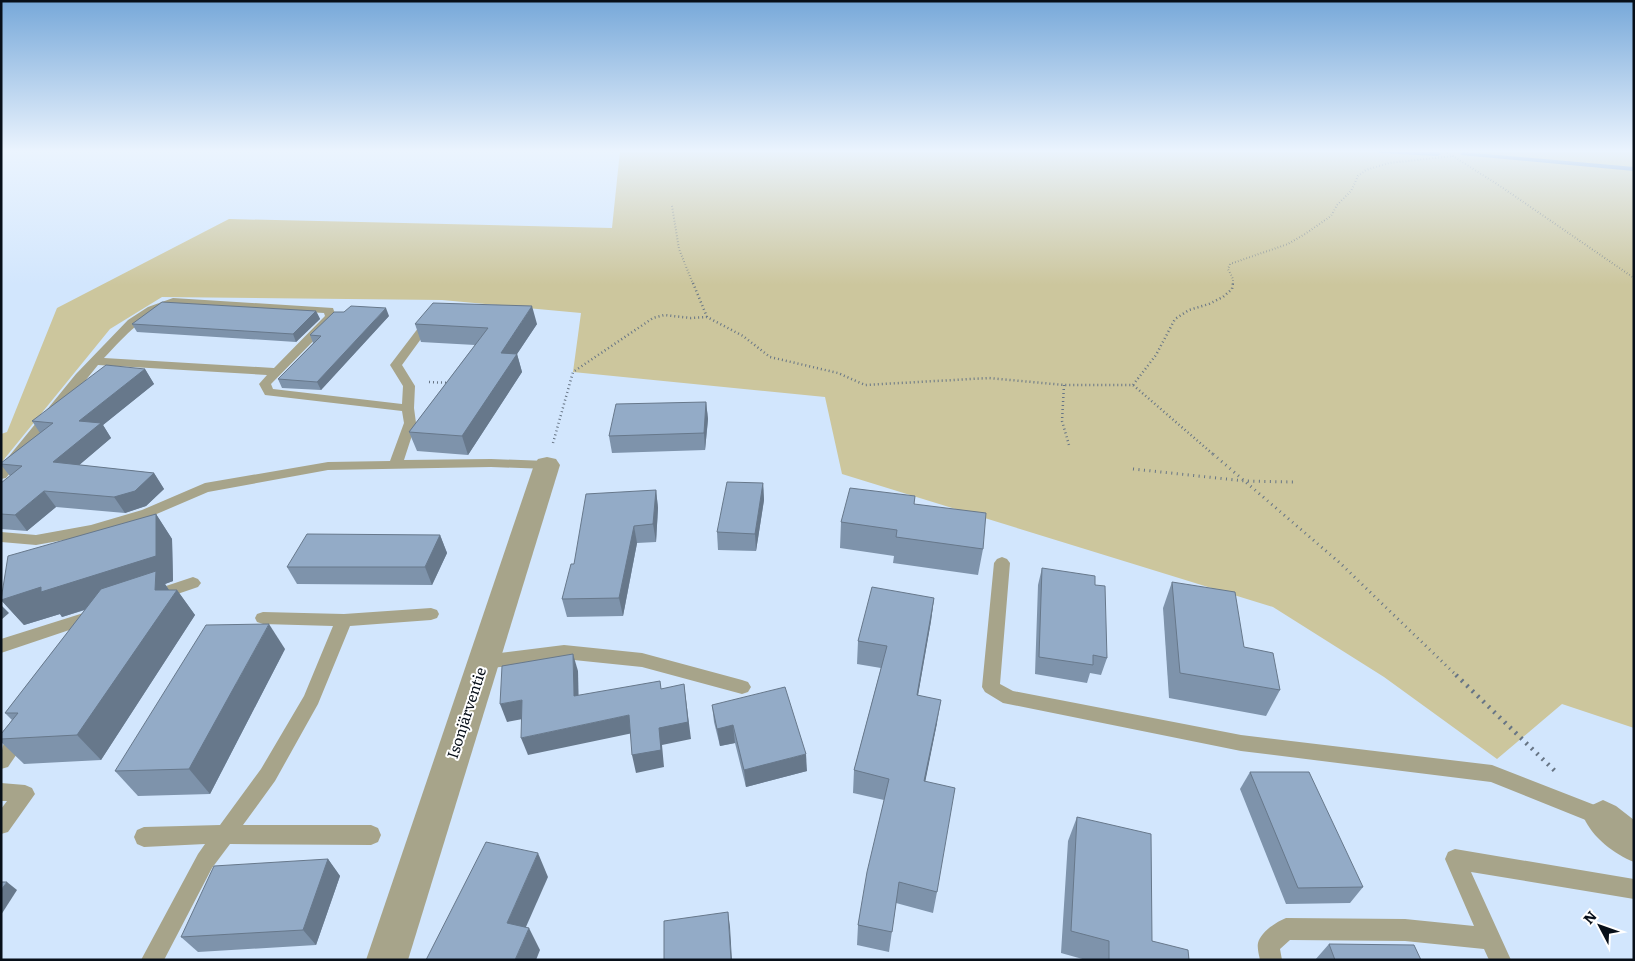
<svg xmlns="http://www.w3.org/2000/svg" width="1635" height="961" font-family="Literata,serif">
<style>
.green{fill:#ccc69d}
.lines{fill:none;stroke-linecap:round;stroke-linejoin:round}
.stream{fill:#6f96c3;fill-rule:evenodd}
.path-far3{stroke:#677585;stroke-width:2;stroke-dasharray:0.5 2.5;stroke-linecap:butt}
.path-far2{stroke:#677585;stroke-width:2.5;stroke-dasharray:1 3;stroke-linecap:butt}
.path-far1{stroke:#677585;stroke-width:3;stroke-dasharray:1 4.5;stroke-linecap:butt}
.path{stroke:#677585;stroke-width:4.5;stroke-dasharray:2 5.5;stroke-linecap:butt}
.service{fill:#a7a48a;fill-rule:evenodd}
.minor{fill:#a7a48a;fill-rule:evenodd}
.wall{fill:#7e93ab}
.shaded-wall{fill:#67788b}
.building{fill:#93abc7;stroke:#67788b}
.labels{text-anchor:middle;stroke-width:4;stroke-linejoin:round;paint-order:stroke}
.near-street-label{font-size:15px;fill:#070f19;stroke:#fff}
</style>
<rect width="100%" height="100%" fill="#d2e6fd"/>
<path class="green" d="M620,151H1634V728L1562,704L1497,759L1384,677L1273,607L842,474L825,397L573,372L581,313L442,300L162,297L110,329L1,463V434L7,432L57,308L229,219L612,228Z"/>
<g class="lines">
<g class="stream">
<path d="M1376,151L1438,152L1441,154L1438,156L1379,153Z"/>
<path d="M1463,152L1634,167V171L1461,155L1460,154Z"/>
</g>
<g class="path-far3">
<path d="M1445,151L1500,186L1634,278"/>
<path d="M672,206L679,249L693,284"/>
<path d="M1233,284V279L1228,269L1230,264L1288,244L1305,234L1331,216L1337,205L1351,191L1358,176L1366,170L1389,163L1454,156"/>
</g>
<g class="path-far2">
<path d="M693,283L707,317"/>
<path d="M429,382L450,383"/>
<path d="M1064,385L1062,421L1069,445"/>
<path d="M1133,385L1156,355L1175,319L1189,310L1209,304L1223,297L1232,289L1233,283"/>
<path d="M553,443L573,372L653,318L664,315L691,318L707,317L743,336L770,357L838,373L865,385L989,378L1064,385H1133L1214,455"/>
</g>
<g class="path-far1">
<path d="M1213,454L1340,563L1457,676"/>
<path d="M1133,469L1245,481L1293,482"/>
</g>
<path class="path" d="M1456,675L1556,772"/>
<g class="service">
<path d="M173,298L333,308L336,317L335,319L271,384L273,389L402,404L403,386L390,365L425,319H433L434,321L402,365L415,386L414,408L416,423L404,460L491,459L547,461L552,462L554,465L552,468L547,469L491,467L328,470L208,492L152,516L92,535L36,545L1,542V532L36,535L91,525L142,510L205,483L328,462L390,461L404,423L402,411L265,395L259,384L267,375L98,365L6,478L1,479V466L76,374L128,320L148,307ZM174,304L324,313L325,316L274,368L104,358C128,333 141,317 174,304Z"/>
<path d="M1002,557L1007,559L1010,563L1000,684L1013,691L1241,735L1492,765L1610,811L1613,818L1610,825L1603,827L1491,782L1241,751L1003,703L985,692L982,687L994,563L997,559Z"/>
<path d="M193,577L198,579L201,583L198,587L154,602L148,600L146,596L148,592Z"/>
<path d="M431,608L437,610L439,614L437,618L431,620L350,626L318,704L275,781L243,825H371L378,828L381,835L378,842L371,845L230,844L212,868L164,960H141L198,854L205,844L144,847L137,844L134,837L137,830L144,827L220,825L261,769L304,696L333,626L263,624L257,622L255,618L257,614L263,612L344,614Z"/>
<path d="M93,610L99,612L101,616L99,620L1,653V639Z"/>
<path d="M564,645L642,653L742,680L748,682L751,687L748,692L742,694L642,667L564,659L484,669L478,667L476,662L478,657L484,655Z"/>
<path d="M20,728L26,730L29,736L8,767L1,769C1,752 1,735 20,728Z"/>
<path d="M1,783L25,785L32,788L35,794L8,832L1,834V809L7,801H1Z"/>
<path d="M1455,849L1634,879V899L1471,872L1511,960H1489L1484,949L1405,941L1290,940L1280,949L1282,960H1260C1259,955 1257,948 1258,943C1261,932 1276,922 1286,918L1405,919L1474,926L1445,859L1448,852Z"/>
</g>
<g class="minor">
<path d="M547,457L556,459L560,465L408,960H366L534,465L538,459Z"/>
<path d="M1603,800L1616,806L1634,820V862C1614,854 1593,838 1584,818L1590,806Z"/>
</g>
</g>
<g class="wall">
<path d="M316,311L320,319L296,342L137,332L132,324Z"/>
<path d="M389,316L321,390L282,388L278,379L313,343L310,335Z"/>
<path d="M415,324H537L517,354L522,372L468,455L417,451L409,432L475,345L421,342Z"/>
<path d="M145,369L154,384L103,425L111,438L79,465L154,473L164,489L146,506L125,513L56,507L27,531L1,529V483L10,476L1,465V463L40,433L32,421Z"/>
<path d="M706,402L708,419L705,450L612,453L609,436Z"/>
<path d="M763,483L764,500L756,551L718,550L717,532Z"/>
<path d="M656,490L658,508L656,542L637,543L623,616L567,617L562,599L574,564Z"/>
<path d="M914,504L983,549L978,575L893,563L894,556L840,548L841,522Z"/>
<path d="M156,514L172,539L173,581L165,584L169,590H177L195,615L101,760L24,764L1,742V734L12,720L5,713L85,610L62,617L60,614L24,625L1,600Z"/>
<path d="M440,535L447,553L432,585L297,584L287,567Z"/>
<path d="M1042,568L1095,585L1107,658L1101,675L1090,673L1087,683L1035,674L1038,585Z"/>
<path d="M1172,582L1244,647L1280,690L1266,716L1169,698L1163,608Z"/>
<path d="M934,598L931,621L918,695L937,723L925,781L937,892L933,913L896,903L889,952L857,945L858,925L884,800L853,793L854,770L881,668L857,664L858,641Z"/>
<path d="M285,649L210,794L138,796L115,771Z"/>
<path d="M712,705L807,771L746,787L735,743L720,746L714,722Z"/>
<path d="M1250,772L1363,887L1350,903L1286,904L1240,789Z"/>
<path d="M1077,817L1152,941L1189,960H1086L1061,953L1068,841Z"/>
<path d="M328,859L340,876L316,945L198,952L181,937Z"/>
<path d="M1329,944L1421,960H1315Z"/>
</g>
<g class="shaded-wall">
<path d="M532,306L537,324L513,360L517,354L522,372L468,455L462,436L501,353Z"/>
<path d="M386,308L389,316L321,390L317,382Z"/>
<path d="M316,311L320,319L296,342L293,334Z"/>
<path d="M145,369L154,384L103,425L111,438L64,478L53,462L79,421Z"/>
<path d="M706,402L708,419L705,450L704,433Z"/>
<path d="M154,473L164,489L146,506L125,513L114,497Z"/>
<path d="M763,483L764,500L756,551L755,534Z"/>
<path d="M656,490L658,508L656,542L653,524Z"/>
<path d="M44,491L56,507L27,531L15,515Z"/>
<path d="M156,514L172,539L173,581L165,584L173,596L177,590L195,615L101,760L77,735L155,590V587L62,617L60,614L24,625L1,600Z"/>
<path d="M634,526L637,543L623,616L619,598Z"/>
<path d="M440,535L447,553L432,585L425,567Z"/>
<path d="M934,598L931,621L914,718L917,695Z"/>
<path d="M1,605L9,613L1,620Z"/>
<path d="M269,624L285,649L210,794L189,769Z"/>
<path d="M573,654L578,671L579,713L574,696Z"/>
<path d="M684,684L691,739L662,745L664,767L636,773L632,755L659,728Z"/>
<path d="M522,700L528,718L507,722L500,704Z"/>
<path d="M941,700L937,723L921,803L924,781Z"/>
<path d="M629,715L633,733L528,755L521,738Z"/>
<path d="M733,725L735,743L720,746L717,729Z"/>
<path d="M806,754L807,771L746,787L744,770Z"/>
<path d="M538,853L548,877L518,945L507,923Z"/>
<path d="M328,859L340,876L316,945L303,930Z"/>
<path d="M7,882L17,890L1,915V890Z"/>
<path d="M728,912L730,927L732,960H731Z"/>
<path d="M529,928L540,950L536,960H515Z"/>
</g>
<g class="building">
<path d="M162,302L316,311L293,334L132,324Z"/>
<path d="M433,303L532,306L501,353L517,354L462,436L409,432L488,328L415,324Z"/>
<path d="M351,306L386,308L317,382L278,379L321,336L310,335L334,312H344Z"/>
<path d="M106,365L145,369L79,421L101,423L53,462L154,473L135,491L114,497L44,491L15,515L1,514V483L22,466L1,464V463L53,423L32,421Z"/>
<path d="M706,402L704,433L609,436L616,404Z"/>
<path d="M727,482L763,483L755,534L717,532Z"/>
<path d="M850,488L915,496L914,504L986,513L983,549L896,537L897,530L841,522Z"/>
<path d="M656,490L653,524L634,526L619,598L562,599L571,564H574L586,494Z"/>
<path d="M156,514V556L41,592V587L1,600L8,556Z"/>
<path d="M307,534L440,535L425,567H287Z"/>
<path d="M1042,568L1095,576V585L1105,586L1107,658L1093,655V665L1039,657Z"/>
<path d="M156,571L155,590H177L77,735L1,739V734L18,713H5L101,589Z"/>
<path d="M1172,582L1235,592L1244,647L1273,653L1280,690L1180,673Z"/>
<path d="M872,587L934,598L917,695L941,700L924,781L955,788L937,892L899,882L892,932L858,925L867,872L889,779L854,770L887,646L858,641Z"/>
<path d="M269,624L189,769L115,771L206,625Z"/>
<path d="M573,654L574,696L660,681L661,689L684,684L688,722L659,728L661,750L632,755L629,715L521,738L522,700L500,704L502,666Z"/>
<path d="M785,687L806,754L744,770L733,725L717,729L712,705Z"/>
<path d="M1250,772H1309L1363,887L1298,888Z"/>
<path d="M1077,817L1151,834L1152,941L1188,950L1189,960H1109V941L1071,931Z"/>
<path d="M486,842L538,853L507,923L529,928L515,960H426Z"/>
<path d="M328,859L303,930L181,937L214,866Z"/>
<path d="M1,882H7L1,890Z"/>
<path d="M728,912L731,960H664V921Z"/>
<path d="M1329,944L1414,945L1421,960H1335Z"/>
</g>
<linearGradient id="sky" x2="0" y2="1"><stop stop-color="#77a8d9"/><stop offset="0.53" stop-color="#ebf4fe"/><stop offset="1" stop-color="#ebf4fe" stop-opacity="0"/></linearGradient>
<rect width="1635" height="285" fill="url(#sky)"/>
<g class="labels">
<g class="near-street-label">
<text transform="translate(467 713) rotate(-72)" y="5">Isonjärventie</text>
</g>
</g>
<rect width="1635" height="961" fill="none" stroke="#070f19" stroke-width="5"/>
<g transform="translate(1600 926) rotate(311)" stroke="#ffffff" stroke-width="4" paint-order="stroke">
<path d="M0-4L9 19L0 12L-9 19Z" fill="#070f19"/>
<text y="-8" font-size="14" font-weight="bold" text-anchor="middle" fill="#070f19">N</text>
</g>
</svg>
